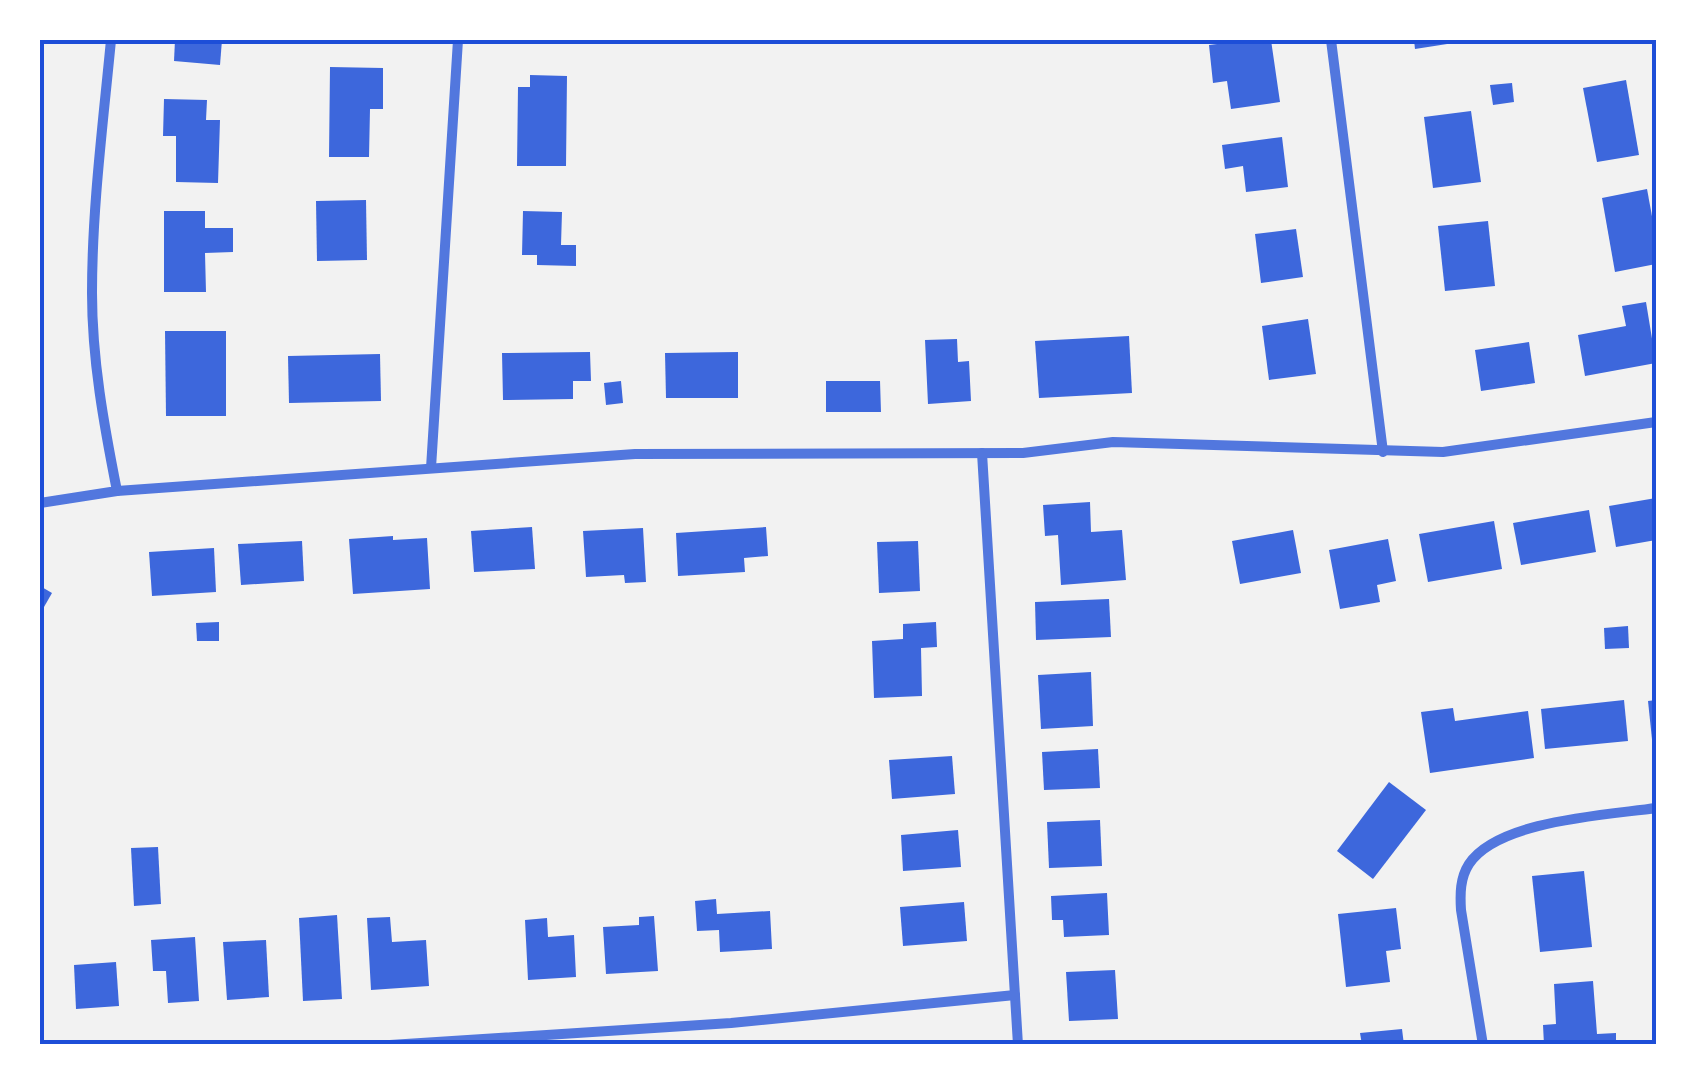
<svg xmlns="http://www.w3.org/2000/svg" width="1696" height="1085" font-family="Jost,sans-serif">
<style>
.building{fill:#3d67dc}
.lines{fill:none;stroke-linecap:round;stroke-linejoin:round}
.minor{stroke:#5277de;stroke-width:10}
.neatline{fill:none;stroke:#1d4ed8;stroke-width:4}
</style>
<rect width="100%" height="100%" fill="#f2f2f2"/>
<g class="building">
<path d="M175,40H222L220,65L174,61Z"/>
<path d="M1249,40H1271L1280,102L1231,109L1227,81L1213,83L1209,45Z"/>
<path d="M1414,40H1460V42L1415,49Z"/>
<path d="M330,67L383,68V109H370L369,157H329Z"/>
<path d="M530,75L567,76L566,166H517L518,87H530Z"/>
<path d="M1626,80L1639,155L1597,162L1583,88Z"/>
<path d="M1512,83L1514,102L1493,105L1490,85Z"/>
<path d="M164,99L207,100L206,120H220L218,183L176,182V136H163Z"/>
<path d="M1471,111L1481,182L1433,188L1424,117Z"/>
<path d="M1282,137L1288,187L1246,192L1243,166L1225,169L1222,145Z"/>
<path d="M1647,189L1656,238V264L1615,272L1602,198Z"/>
<path d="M366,200L367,260L317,261L316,201Z"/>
<path d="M164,211H205V228H233V252L205,253L206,292H164Z"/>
<path d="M523,211L562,212L561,245H576V266L537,265V255H522Z"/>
<path d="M1488,221L1495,286L1445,291L1438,226Z"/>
<path d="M1296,229L1303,277L1261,283L1255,234Z"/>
<path d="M1646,302L1656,363L1585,376L1578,335L1626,326L1622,306Z"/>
<path d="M1308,319L1316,374L1269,380L1262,326Z"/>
<path d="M165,331H226V416H166Z"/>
<path d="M1129,336L1132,393L1039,398L1035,341Z"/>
<path d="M957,339L958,362L969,361L971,401L928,404L925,340Z"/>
<path d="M1529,342L1535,383L1481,391L1475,350Z"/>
<path d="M590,352L591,381H573V399L503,400L502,353Z"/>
<path d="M738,352V398H666L665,353Z"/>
<path d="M380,354L381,401L289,403L288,356Z"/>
<path d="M621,381L623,403L606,405L604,383Z"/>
<path d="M826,381H880L881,412H826Z"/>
<path d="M1656,498V540L1616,547L1609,506Z"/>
<path d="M1090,502L1091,532L1122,530L1126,580L1061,585L1058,535L1045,536L1043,505Z"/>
<path d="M1589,510L1596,552L1521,565L1513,523Z"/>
<path d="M1494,521L1502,569L1428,582L1419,534Z"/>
<path d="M532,527L535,569L474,572L471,531Z"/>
<path d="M766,527L768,556L744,558L745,572L678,576L676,533Z"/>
<path d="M643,528L646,582L625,583L624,575L586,577L583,531Z"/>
<path d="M1293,530L1301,573L1240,584L1232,541Z"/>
<path d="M393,536V540L427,538L430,589L353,594L349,539Z"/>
<path d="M1388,539L1396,581L1377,585L1380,602L1340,609L1329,550Z"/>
<path d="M302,541L304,581L241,585L238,544Z"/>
<path d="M918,541L920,591L879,593L877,542Z"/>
<path d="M214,548L216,592L152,596L149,552Z"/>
<path d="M40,586L52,593L40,614Z"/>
<path d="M1109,599L1111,637L1036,640L1035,602Z"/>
<path d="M219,622V641H197L196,623Z"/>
<path d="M936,622L937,647L921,648L922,696L874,698L872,641L903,639V624Z"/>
<path d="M1628,626L1629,648L1605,649L1604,628Z"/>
<path d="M1091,672L1093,726L1041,729L1038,675Z"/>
<path d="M1624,700L1628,741L1545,749L1541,709Z"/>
<path d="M1656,700V748L1653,749L1648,701Z"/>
<path d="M1453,708L1455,721L1528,711L1534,758L1430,773L1421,712Z"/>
<path d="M1098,749L1100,788L1044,790L1042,752Z"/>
<path d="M952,756L955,794L892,799L889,760Z"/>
<path d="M1389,782L1426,810L1373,879L1337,851Z"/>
<path d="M1100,820L1102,866L1049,868L1047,822Z"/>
<path d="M958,830L961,867L903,871L901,835Z"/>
<path d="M158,847L161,904L134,906L131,848Z"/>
<path d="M1584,871L1592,947L1540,952L1532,876Z"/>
<path d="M1107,893L1109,935L1064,937L1063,920H1052L1051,896Z"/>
<path d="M716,899L717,914L770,911L772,949L720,952L719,930L697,931L695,901Z"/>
<path d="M964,902L967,941L903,946L900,907Z"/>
<path d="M1396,908L1401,949L1386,951L1390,982L1346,987L1338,914Z"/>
<path d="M337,915L342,999L303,1001L299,918Z"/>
<path d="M654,916L658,971L606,974L603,927L639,925V917Z"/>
<path d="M390,917L392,942L426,940L429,986L371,990L367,918Z"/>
<path d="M547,918L548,937L574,935L576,977L528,980L525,920Z"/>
<path d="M195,937L199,1001L168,1003L166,971H153L151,940Z"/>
<path d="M266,940L269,997L227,1000L223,942Z"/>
<path d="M116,962L119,1006L76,1009L74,965Z"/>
<path d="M1115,970L1118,1019L1069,1021L1066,972Z"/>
<path d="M1593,981L1597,1034L1616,1033V1045H1544L1543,1025L1556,1024L1554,984Z"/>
<path d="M1402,1029L1404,1045H1362L1360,1033Z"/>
</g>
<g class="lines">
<g class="minor">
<path d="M1331,40L1383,452"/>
<path d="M982,453L1018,1045"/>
<path d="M431,468L458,40"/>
<path d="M117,491L635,454L1023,453L1113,442L1443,452L1656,422"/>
<path d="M40,503L117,491C104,425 92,360 92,293C92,209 103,124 111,40"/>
<path d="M390,1045L731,1023L1015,995"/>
<path d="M1483,1045L1461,910C1460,894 1460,878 1469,864C1498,820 1608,815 1656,808"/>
</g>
</g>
<rect width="1696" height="1085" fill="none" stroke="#ffffff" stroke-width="85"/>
<rect x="42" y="42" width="1612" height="1000" class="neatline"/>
</svg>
